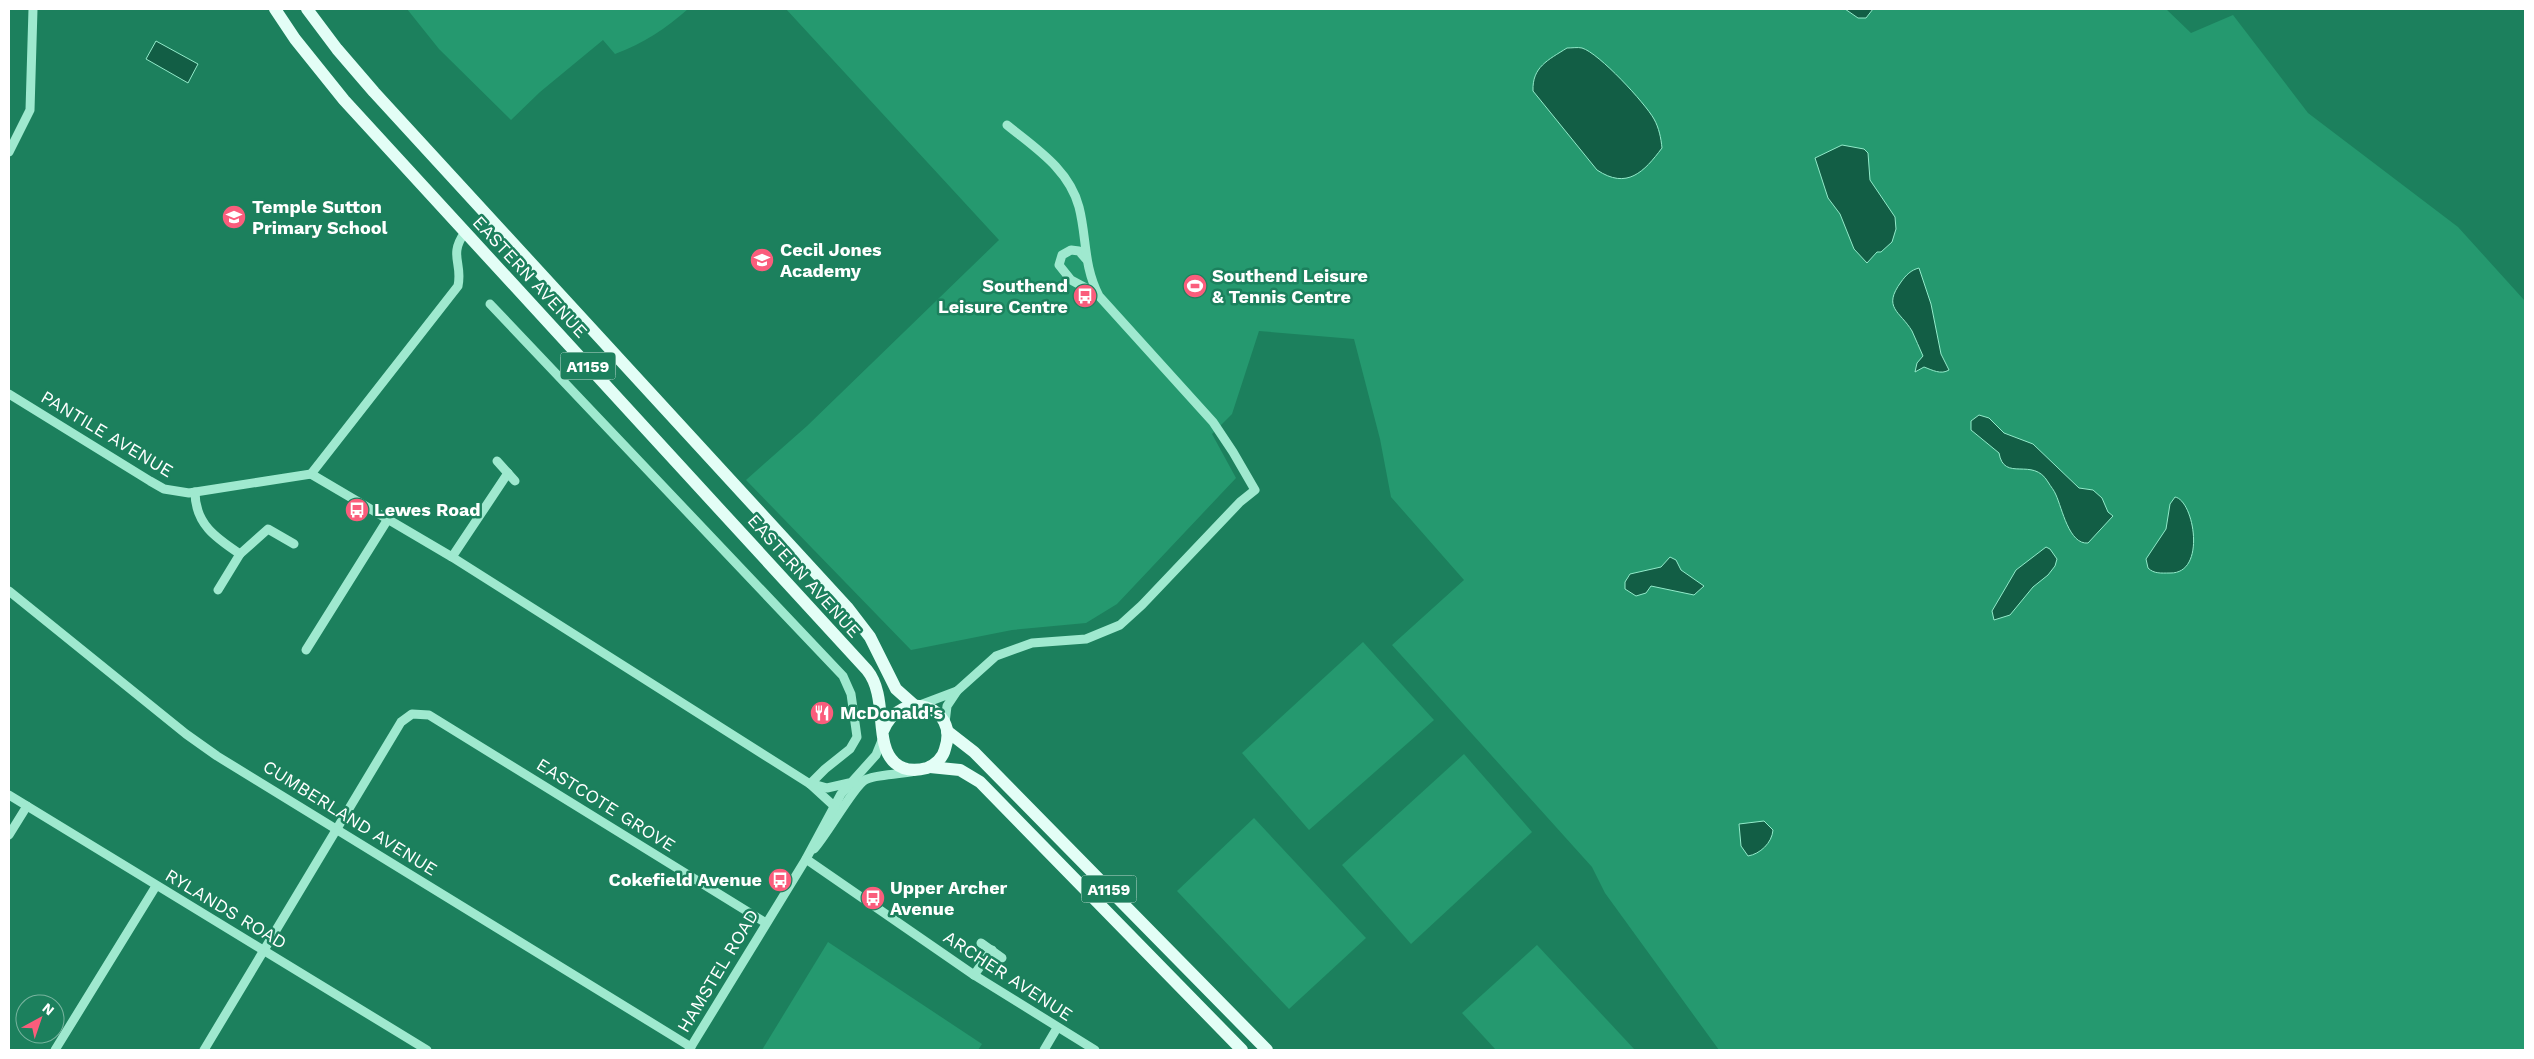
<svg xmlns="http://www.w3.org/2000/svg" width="2534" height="1059" font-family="'Work Sans',sans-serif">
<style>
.green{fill:#25996f}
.water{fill:#125e45;stroke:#92ebca}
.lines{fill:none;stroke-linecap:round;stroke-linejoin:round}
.minor{stroke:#9fe9cf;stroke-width:9}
.major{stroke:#e3fef6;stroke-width:12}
.labels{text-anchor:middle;stroke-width:5;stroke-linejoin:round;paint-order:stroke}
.shield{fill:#1c805d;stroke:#bbd9ce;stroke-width:1}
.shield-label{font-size:16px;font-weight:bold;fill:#fff}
.poi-label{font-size:18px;font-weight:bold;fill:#fff;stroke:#1c805d;text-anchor:start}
.street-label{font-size:18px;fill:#fff;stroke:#1c805d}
</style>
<rect width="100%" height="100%" fill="#1c805d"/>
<g class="green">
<path d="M407,9H688C665,29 644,43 615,54L603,40L540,92L511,120L439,49Z"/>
<path d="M786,9H2166L2191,33L2233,15L2308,113L2458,227L2525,301V1050H1719L1605,893L1592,867L1392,645L1464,580L1391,497L1380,439L1354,339L1259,331L1232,414L1212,434L1236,478L1117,604L1086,623L1012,630L911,650L746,480L807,426L999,240Z"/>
<path d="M1363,642L1434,720L1309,830L1242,753Z"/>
<path d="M1464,754L1532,832L1411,944L1342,865Z"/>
<path d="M1254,818L1366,938L1289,1009L1177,891Z"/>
<path d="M828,942L982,1044L978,1050H762Z"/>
<path d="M1537,945L1635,1050H1496L1462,1013Z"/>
</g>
<g class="water">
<path d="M1845,9H1873L1866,18H1858Z"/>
<path d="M156,41L198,64L188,83L146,59Z"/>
<path d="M1567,48C1572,48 1578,47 1582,48C1599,53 1645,103 1654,119C1659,128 1661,138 1662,148C1644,172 1627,190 1597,170L1533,91C1532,67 1548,60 1567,48Z"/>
<path d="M1842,145L1864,149L1868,153L1870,180L1895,217L1896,229L1892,242L1881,252H1877L1867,263L1854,249L1840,214L1828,198L1815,158Z"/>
<path d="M1919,268L1931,304L1941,354L1949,370C1941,375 1932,370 1924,367L1915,372L1917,363L1923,356C1919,348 1916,339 1912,331C1900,311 1882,308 1901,282C1906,275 1911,270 1919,268Z"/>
<path d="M1979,415L1989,418L2004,433L2033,444L2079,488L2093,490L2102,498L2108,512L2113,516L2088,543C2069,545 2062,508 2056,495C2054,490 2051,487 2048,482C2033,456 2004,483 1999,453L1971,430V421Z"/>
<path d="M2175,497C2194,500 2207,574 2170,573C2161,573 2154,574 2148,568L2146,559L2166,529L2170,504Z"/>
<path d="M2046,547L2050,549L2057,559L2055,566L2048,575L2033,587L2010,615L1994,620L1992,611L2016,570Z"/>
<path d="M1670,557L1676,560L1681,570L1704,586L1694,595L1651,586L1646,593L1636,596L1625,589V582L1630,574L1661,567Z"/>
<path d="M1764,821L1773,830C1772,843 1760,854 1748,856L1741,846L1739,824Z"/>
</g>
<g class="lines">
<g class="minor">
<path d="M9,152L30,110L33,9"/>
<path d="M1086,259L1079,251L1071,250L1062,255L1059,265L1071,280L1097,294"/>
<path d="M490,304L843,676L851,694L857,737L850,749L825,769L810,784"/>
<path d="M9,394L150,481L164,489L189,493L311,474"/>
<path d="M497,461L515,481"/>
<path d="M311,474L452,557L810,784L834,806"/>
<path d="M311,474L458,286C463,262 448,256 465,232"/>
<path d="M195,492C195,524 216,538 240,554"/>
<path d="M452,557L508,473"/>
<path d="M218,590L240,554L268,529L294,544"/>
<path d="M9,591L186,734L217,756L691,1047"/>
<path d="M306,650L388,519"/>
<path d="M920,705L957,691"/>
<path d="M945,723L947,706L957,691L996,656L1032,643L1086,639L1120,625L1142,605L1240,502L1255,490L1233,452L1213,422L1099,296C1083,265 1087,238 1079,207C1069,169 1035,148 1007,125"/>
<path d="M813,784L827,788L849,783"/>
<path d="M9,795L427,1050"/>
<path d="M9,835L27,806"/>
<path d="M814,849C827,835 854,786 865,780C876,774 901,775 915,771"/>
<path d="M806,859L974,975L1095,1050"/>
<path d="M981,943L1002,958"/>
<path d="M974,975L992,950"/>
<path d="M55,1050L156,886"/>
<path d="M204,1050L401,722L412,714L429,715L766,923"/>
<path d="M689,1050L806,859L841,794L876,755L883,738"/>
<path d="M1044,1050L1057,1028"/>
</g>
<g class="major">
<path d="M275,9L295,39L344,100L867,670C889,697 873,744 895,763C904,771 916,771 927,768C935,765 943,758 945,749C960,706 901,687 883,731"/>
<path d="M307,9L337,49L374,92L847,607L870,637L896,689L914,705"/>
<path d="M947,731L974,752L1267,1050"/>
<path d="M930,767L960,770L980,782L1242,1050"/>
</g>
</g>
<defs>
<g id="school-disc" transform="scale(1.25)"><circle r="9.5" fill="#fa5d7c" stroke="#1c805d"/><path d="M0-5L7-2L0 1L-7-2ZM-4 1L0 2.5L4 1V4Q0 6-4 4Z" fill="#fff"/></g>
<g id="stadium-disc" transform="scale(1.25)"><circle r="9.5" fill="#fa5d7c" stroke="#1c805d"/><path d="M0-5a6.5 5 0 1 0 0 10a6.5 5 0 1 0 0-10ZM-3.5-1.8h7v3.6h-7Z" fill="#fff"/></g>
<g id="bus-disc" transform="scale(1.25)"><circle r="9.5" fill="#fa5d7c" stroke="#1c805d"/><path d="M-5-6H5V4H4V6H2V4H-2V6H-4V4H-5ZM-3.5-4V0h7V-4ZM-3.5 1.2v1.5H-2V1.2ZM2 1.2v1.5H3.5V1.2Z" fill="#fff"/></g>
<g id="restaurant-disc" transform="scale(1.25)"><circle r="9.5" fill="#fa5d7c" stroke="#1c805d"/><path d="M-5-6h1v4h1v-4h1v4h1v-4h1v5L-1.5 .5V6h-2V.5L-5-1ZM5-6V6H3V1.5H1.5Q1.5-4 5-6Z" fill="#fff"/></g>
</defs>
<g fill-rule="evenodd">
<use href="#school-disc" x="234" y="217"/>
<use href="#school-disc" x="762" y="260"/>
<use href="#stadium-disc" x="1195" y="286"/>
<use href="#bus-disc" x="1085" y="296"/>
<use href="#bus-disc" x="357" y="510"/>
<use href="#restaurant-disc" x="822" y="713"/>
<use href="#bus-disc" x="780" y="880"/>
<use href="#bus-disc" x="873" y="898"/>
</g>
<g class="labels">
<g class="shield">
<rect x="560.5" y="352.5" width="55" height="27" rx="4"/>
<rect x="1081.5" y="875.5" width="55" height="27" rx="4"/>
</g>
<g class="shield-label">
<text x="588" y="372">A1159</text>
<text x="1109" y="895">A1159</text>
</g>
<g class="poi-label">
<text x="252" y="213">Temple Sutton<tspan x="252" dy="21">Primary School</tspan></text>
<text x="780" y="256">Cecil Jones<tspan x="780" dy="21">Academy</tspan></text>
<text x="1212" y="282">Southend Leisure<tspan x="1212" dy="21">&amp; Tennis Centre</tspan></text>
<text x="1068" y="292" text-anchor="end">Southend<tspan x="1068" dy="21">Leisure Centre</tspan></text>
<text x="374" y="516">Lewes Road</text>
<text x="840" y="719">McDonald's</text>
<text x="762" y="886" text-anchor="end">Cokefield Avenue</text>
<text x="890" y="894">Upper Archer<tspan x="890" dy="21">Avenue</tspan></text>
</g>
<g class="street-label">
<text transform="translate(530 277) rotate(47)" y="6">EASTERN AVENUE</text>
<text transform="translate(107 434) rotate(31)" y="6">PANTILE AVENUE</text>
<text transform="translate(804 576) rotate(48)" y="6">EASTERN AVENUE</text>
<text transform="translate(606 805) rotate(32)" y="6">EASTCOTE GROVE</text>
<text transform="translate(350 818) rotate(32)" y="6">CUMBERLAND AVENUE</text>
<text transform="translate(226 909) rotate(31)" y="6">RYLANDS ROAD</text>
<text transform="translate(718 971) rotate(-59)" y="6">HAMSTEL ROAD</text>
<text transform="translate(1008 976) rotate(33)" y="6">ARCHER AVENUE</text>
</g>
</g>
<rect width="2534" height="1059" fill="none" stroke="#ffffff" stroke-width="20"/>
<g transform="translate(40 1019) rotate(40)"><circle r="24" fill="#1c805d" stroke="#77b39e"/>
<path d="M0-4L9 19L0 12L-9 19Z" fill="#fa5d7c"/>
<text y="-8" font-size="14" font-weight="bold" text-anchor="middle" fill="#ffffff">N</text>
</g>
</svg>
